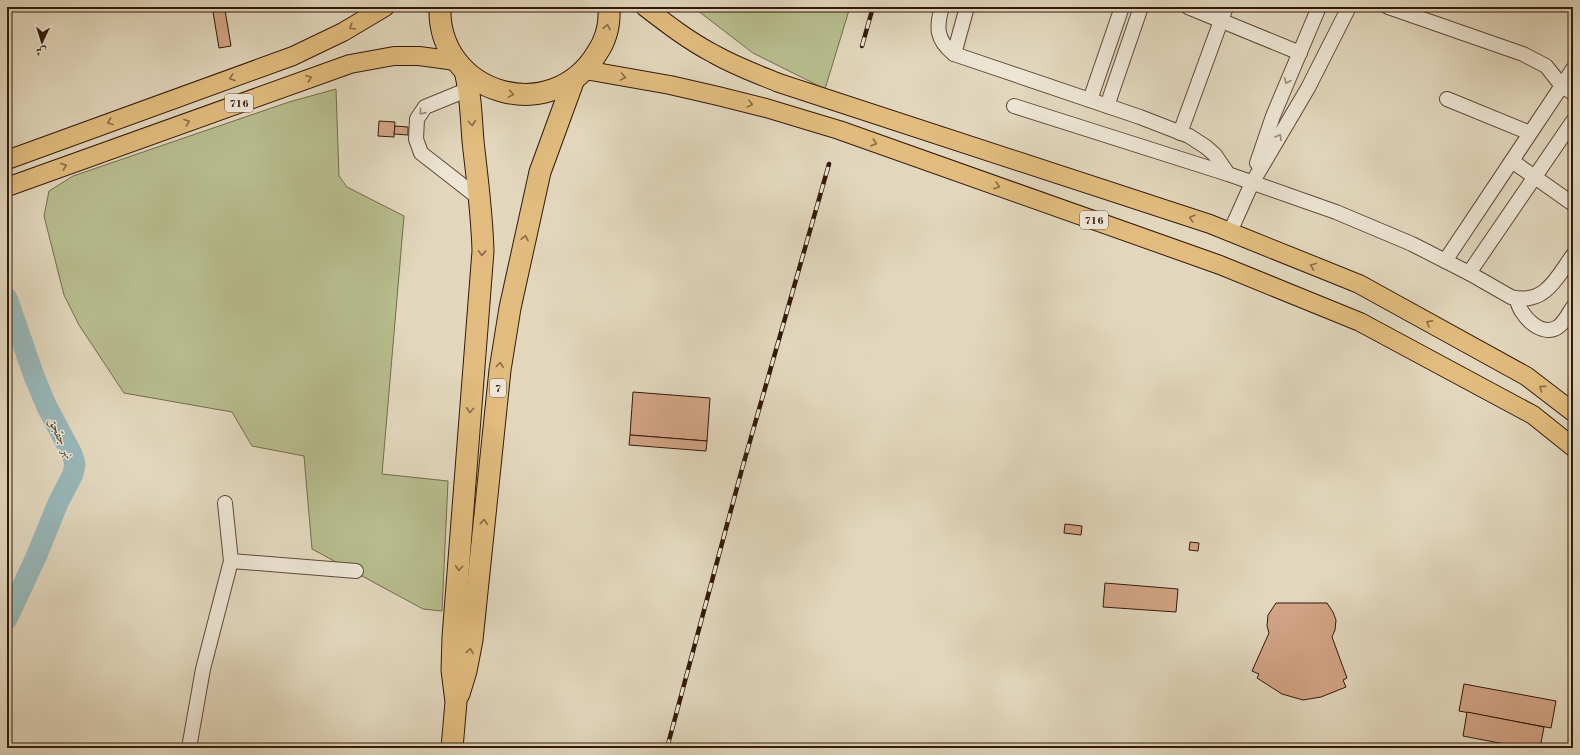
<svg xmlns="http://www.w3.org/2000/svg" width="1580" height="755" font-family="'Old Standard TT',Amiri,serif">
<style>
.green{fill:#b7bd8e;stroke:#756b4c}
.lines{fill:none;stroke-linecap:round;stroke-linejoin:round}
.river{stroke:#98b7b9;stroke-width:21}
.building{fill:#d2a485;stroke:#33190a}
.minor-casing{stroke:#5f4837;stroke-width:16}
.major-casing{stroke:#33190a;stroke-width:20}
.highway-casing{stroke:#33190a;stroke-width:23}
.minor{stroke:#ece5d4;stroke-width:14}
.major{stroke:#e1bc7e;stroke-width:18}
.highway{stroke:#e1bc7e;stroke-width:21}
.rail-casing{stroke:#33190a;stroke-width:4.5}
.rail{stroke:#ece5d4;stroke-width:3;stroke-dasharray:9;stroke-linecap:butt}
.oneway{stroke:#8a6a44}
.oneway2{stroke:#998979}
.labels{text-anchor:middle;stroke-width:3;stroke-linejoin:round;paint-order:stroke}
.shield{fill:#ece5d4;stroke:#6a5647;stroke-width:1}
.shield-label{font-size:11px;font-weight:bold;fill:#33190a}
.water-label{font-size:13px;font-style:italic;fill:#51483f;stroke:#ece5d4}
</style>
<rect width="100%" height="100%" fill="#e2d7bd"/>
<filter id="stains"><feTurbulence type="fractalNoise" baseFrequency=".005" numOctaves="4"/><feColorMatrix values="0 0 0 0 .2 0 0 0 0 .09 0 0 0 0 .02 0 0 0 .5 -.17"/></filter>
<radialGradient id="worn" r=".72"><stop offset=".6" stop-color="#630" stop-opacity="0"/><stop offset="1" stop-color="#630" stop-opacity=".3"/></radialGradient>
<g class="green">
<path d="M693,7H850L825,89L753,53Z"/>
<path d="M336,89L339,176L347,187L404,216L382,474L448,481L442,611L423,609L312,549L304,456L252,446L232,412L124,393L79,325L64,295L44,216L49,191L73,176L289,102Z"/>
</g>
<g class="lines">
<path class="river" d="M7,298L34,376L47,407L72,454L75,464L73,474L58,503L36,557L7,619"/>
</g>
<g class="building">
<path d="M212,7H242L213,12Z"/>
<path d="M225,10L231,46L219,48L213,12Z"/>
<path d="M379,121L395,122L394,137L378,136Z"/>
<path d="M395,126L408,127V135L394,134Z"/>
<path d="M633,392L710,398L707,441L630,435Z"/>
<path d="M630,435L707,441L706,451L629,445Z"/>
<path d="M1065,524L1082,526L1081,535L1064,533Z"/>
<path d="M1190,542L1199,543L1198,551L1189,550Z"/>
<path d="M1105,583L1178,589L1176,612L1103,607Z"/>
<path d="M1276,603H1327L1333,612L1336,620L1335,630L1332,637L1347,678L1343,680L1346,687L1321,697L1303,700L1282,694L1257,678L1259,674L1252,671L1269,633L1267,626L1268,615Z"/>
<path d="M1464,684L1556,701L1551,728L1459,711Z"/>
<path d="M1467,712L1544,727L1540,748H1525L1463,736Z"/>
</g>
<g class="lines">
<g class="minor-casing">
<g id="minor">
<path d="M942,7C936,27 936,40 954,54L1140,117L1189,136L1206,147L1215,155L1228,174"/>
<path d="M1188,7L1300,53"/>
<path d="M1388,7L1523,54L1546,66L1562,86L1573,93"/>
<path d="M954,54L967,7"/>
<path d="M469,89L425,107L417,119L416,139L421,153L480,199"/>
<path d="M1447,99L1530,133"/>
<path d="M1090,100L1122,7"/>
<path d="M1014,106L1228,174L1336,212L1412,244L1469,273L1511,297C1545,306 1557,277 1573,255"/>
<path d="M1107,106L1141,7"/>
<path d="M1180,133L1226,7"/>
<path d="M1512,161L1573,204"/>
<path d="M1257,163L1273,116L1319,7"/>
<path d="M1230,232L1252,183L1308,88L1349,7"/>
<path d="M1445,261L1573,69"/>
<path d="M1469,273L1573,121"/>
<path d="M1517,299C1519,315 1541,338 1558,327C1564,323 1569,313 1573,307"/>
<path d="M231,561L356,571"/>
<path d="M189,748L203,669L231,561L225,503"/>
</g>
</g>
<g class="major-casing">
<g id="major">
<path d="M645,7C667,24 689,41 714,54C735,66 757,74 779,83L1210,224L1359,284L1526,376L1573,412"/>
<path d="M585,70L670,85L718,96L766,108L839,130L1220,265L1360,322L1533,415L1573,447"/>
<path d="M7,160L293,56L343,32L385,7"/>
<path d="M7,187L350,64L394,56H419L456,61"/>
</g>
</g>
<g class="highway-casing">
<g id="highway">
<path d="M440,7C437,94 552,128 597,53C606,40 610,23 609,7"/>
<path d="M459,694L466,671L472,640L500,370L510,308L540,172L574,79"/>
<path d="M452,748L456,702L452,670L453,637L483,251C482,213 477,178 473,141C471,117 471,94 465,71"/>
</g>
</g>
<use href="#minor" class="minor"/>
<use href="#major" class="major"/>
<use href="#highway" class="highway"/>
<g class="rail-casing">
<g id="rail">
<path d="M862,46L873,7"/>
<path d="M667,748L742,469L829,164"/>
</g>
</g>
<use href="#rail" class="rail"/>
</g>
<defs><path id="oneway-chevron" d="M-2-3.5L2.5 0L-2 3.5" fill="none" stroke-width="1.6" stroke-linecap="round" stroke-linejoin="round"/></defs>
<g class="oneway">
<use href="#oneway-chevron" transform="translate(352 27) rotate(150)"/>
<use href="#oneway-chevron" transform="translate(607 27) rotate(-79)"/>
<use href="#oneway-chevron" transform="translate(623 77) rotate(10)"/>
<use href="#oneway-chevron" transform="translate(232 78) rotate(160)"/>
<use href="#oneway-chevron" transform="translate(309 78) rotate(-20)"/>
<use href="#oneway-chevron" transform="translate(511 94) rotate(10)"/>
<use href="#oneway-chevron" transform="translate(750 104) rotate(14)"/>
<use href="#oneway-chevron" transform="translate(110 122) rotate(160)"/>
<use href="#oneway-chevron" transform="translate(187 122) rotate(-20)"/>
<use href="#oneway-chevron" transform="translate(472 123) rotate(85)"/>
<use href="#oneway-chevron" transform="translate(874 143) rotate(19)"/>
<use href="#oneway-chevron" transform="translate(64 166) rotate(-20)"/>
<use href="#oneway-chevron" transform="translate(997 186) rotate(19)"/>
<use href="#oneway-chevron" transform="translate(1192 218) rotate(-162)"/>
<use href="#oneway-chevron" transform="translate(525 238) rotate(-78)"/>
<use href="#oneway-chevron" transform="translate(482 253) rotate(92)"/>
<use href="#oneway-chevron" transform="translate(1313 266) rotate(-158)"/>
<use href="#oneway-chevron" transform="translate(1429 323) rotate(-151)"/>
<use href="#oneway-chevron" transform="translate(500 365) rotate(-82)"/>
<use href="#oneway-chevron" transform="translate(1542 388) rotate(-143)"/>
<use href="#oneway-chevron" transform="translate(470 410) rotate(94)"/>
<use href="#oneway-chevron" transform="translate(484 522) rotate(-84)"/>
<use href="#oneway-chevron" transform="translate(459 568) rotate(94)"/>
<use href="#oneway-chevron" transform="translate(470 651) rotate(-81)"/>
</g>
<g class="oneway2">
<use href="#oneway-chevron" transform="translate(1287 81) rotate(113)"/>
<use href="#oneway-chevron" transform="translate(422 112) rotate(129)"/>
<use href="#oneway-chevron" transform="translate(1279 137) rotate(-61)"/>
</g>
<g class="labels">
<g class="shield">
<rect x="225" y="94" width="28" height="18" rx="3"/>
<rect x="1080" y="211" width="28" height="18" rx="3"/>
<rect x="490" y="379" width="16" height="18" rx="3"/>
</g>
<g class="shield-label">
<text x="239" y="107">716</text>
<text x="1094" y="224">716</text>
<text x="498" y="392">7</text>
</g>
<g class="water-label">
<text transform="translate(62 438) rotate(65)" y="5">نهر جقجق</text>
</g>
</g>
<rect width="1580" height="755" fill="none" stroke="#e2d7bd" stroke-width="24"/>
<rect x="8" y="8" width="1564" height="739" fill="none" stroke="#33190a" stroke-width="2"/>
<rect x="12" y="12" width="1556" height="731" fill="none" stroke="#33190a"/>
<g transform="translate(42 42) rotate(184)" stroke="#ece5d4" stroke-width="3" paint-order="stroke">
<path d="M0-3L7 15L0 10L-7 15Z" fill="#33190a"/>
<text y="-6" font-size="11" font-weight="bold" text-anchor="middle" fill="#33190a">ش</text>
</g>
<rect width="100%" height="100%" filter="url(#stains)"/>
<rect width="100%" height="100%" fill="url(#worn)"/>
</svg>
